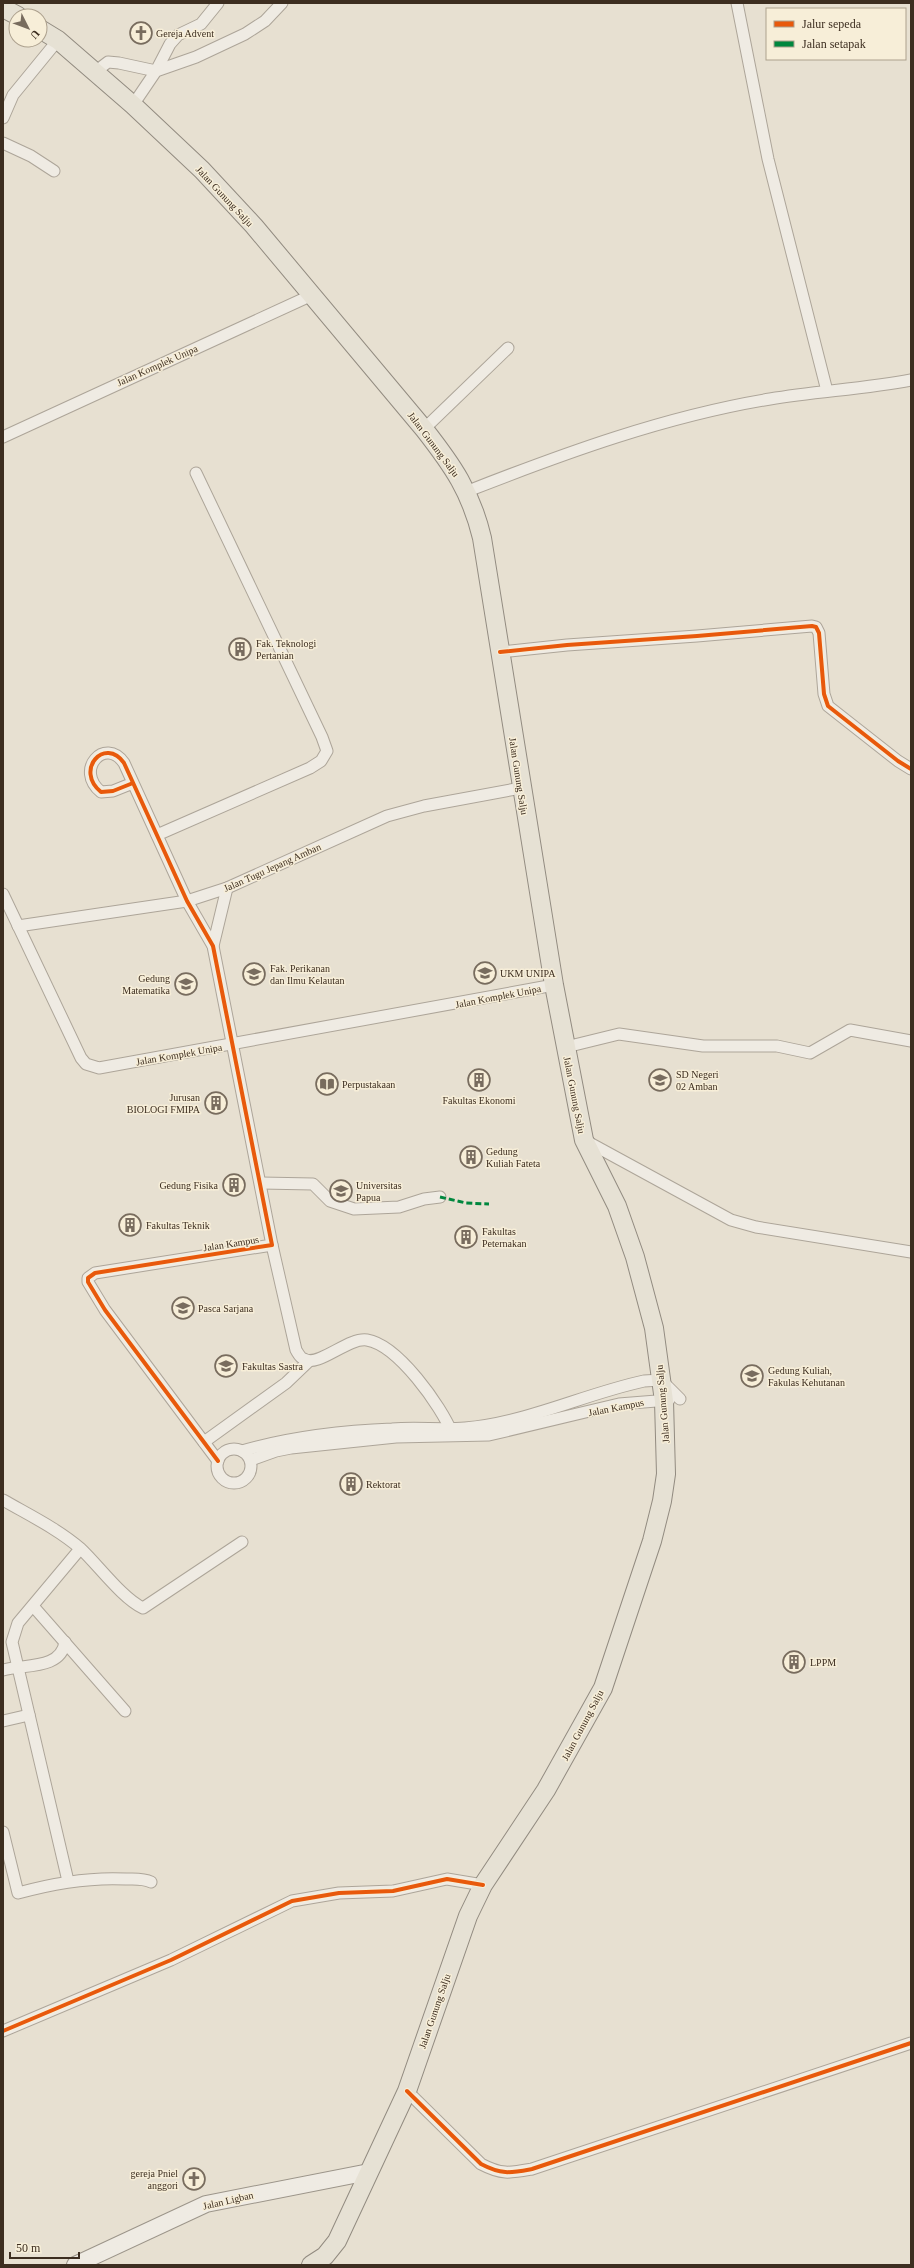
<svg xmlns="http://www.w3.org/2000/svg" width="914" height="2268" font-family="'Times New Roman',serif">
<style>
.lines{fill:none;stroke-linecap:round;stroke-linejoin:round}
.minor-casing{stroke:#ada599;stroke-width:13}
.secondary-casing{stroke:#9c958a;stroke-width:18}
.primary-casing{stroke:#928b80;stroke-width:20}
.minor{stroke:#efebe3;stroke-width:11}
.secondary{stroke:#efebe3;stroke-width:16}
.primary{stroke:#e6e1d4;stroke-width:18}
.quiet{stroke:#00873e;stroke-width:3;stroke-dasharray:6 3;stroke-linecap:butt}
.cycleway-casing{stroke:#f7eed8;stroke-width:6}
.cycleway{stroke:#e8590c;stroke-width:4}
.labels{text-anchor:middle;stroke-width:3;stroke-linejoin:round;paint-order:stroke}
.poi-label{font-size:10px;fill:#3d2e20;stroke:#f7eed8;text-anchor:start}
.street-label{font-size:10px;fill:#3d2e20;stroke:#f7eed8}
</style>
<rect width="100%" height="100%" fill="#e7e0d1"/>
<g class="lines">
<g class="minor-casing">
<g id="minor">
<path d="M737,3L768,159L827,391"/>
<path d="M95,72L108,62L119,63L156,71L170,44L178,35L201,24L218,3"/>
<path d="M133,105L156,71L196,57L245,34L265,21L282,3"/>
<path d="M3,118L13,95L58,40"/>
<path d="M3,143L31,156L54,171"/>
<path d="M424,429L508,348"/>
<path d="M3,437L312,295"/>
<path d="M468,491C565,453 666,416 770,399C817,391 864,389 911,380"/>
<path d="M500,652L567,645L697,636L812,626L816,627L819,633L824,694L828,706L898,761L911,769"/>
<path d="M133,783L113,791L101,792C74,770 105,736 124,763L187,901L213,946L272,1245L95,1273L88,1278V1282L105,1310L218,1461"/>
<path d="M157,835L310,768L321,761L327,751L322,737L196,473"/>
<path d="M3,894L81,1058L86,1064L99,1068L554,985"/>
<path d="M18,926L187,901L227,888L387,816L424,806L521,788"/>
<path d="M213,946L227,888"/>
<path d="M566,1047L619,1034L703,1046H777L810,1053L850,1030L911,1041"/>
<path d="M586,1141L731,1220L756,1227L911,1252"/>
<path d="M261,1183L313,1184L330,1201L354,1209L399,1207L424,1199L440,1197"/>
<path d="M272,1245L296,1350C298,1353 300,1358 304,1359C318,1368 348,1337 367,1340C398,1345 441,1406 452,1433"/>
<path d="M204,1442L286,1383L309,1361"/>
<circle cx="234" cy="1466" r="17"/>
<path d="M242,1451C290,1437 342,1431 392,1429C416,1427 442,1430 465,1428C526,1423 584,1394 644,1381L661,1380L680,1399"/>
<path d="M251,1460L276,1451L291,1448L396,1437L489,1435L619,1404L669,1400"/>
<path d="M3,1500C29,1515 58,1529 81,1549C98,1565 123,1599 143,1608L242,1542"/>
<path d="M33,1606L125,1711"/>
<path d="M3,1670C24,1664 61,1670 65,1642"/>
<path d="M3,1721L29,1715"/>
<path d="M3,1832L18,1893C54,1883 89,1877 126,1879C134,1879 143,1878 151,1882"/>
<path d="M68,1881L12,1642L18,1623L80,1549"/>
<path d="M3,2031L171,1960L292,1901L339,1893L393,1891L447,1879L483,1885"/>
<path d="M407,2091L481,2164C502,2175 510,2173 532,2169L911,2043"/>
</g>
</g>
<g class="secondary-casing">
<path id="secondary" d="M75,2265L206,2204L369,2172"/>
</g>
<g class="primary-casing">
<g id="primary">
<path d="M3,8L18,16"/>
<path d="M40,29L58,40L133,105L202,170L254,226L424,429C453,466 471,492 482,538L554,985L584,1140L617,1206L635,1257L654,1328L664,1401L666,1474L662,1501L652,1541L603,1688L546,1790L483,1885L468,1916L407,2091L337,2241L325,2256L311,2265"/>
</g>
</g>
<use href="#minor" class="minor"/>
<use href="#secondary" class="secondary"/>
<use href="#primary" class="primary"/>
<path class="quiet" d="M440,1197L466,1203L489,1204"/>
<g class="cycleway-casing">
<g id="cycleway">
<path d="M500,652L567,645L697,636L812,626L816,627L819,633L824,694L828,706L898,761L911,769"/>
<path d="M133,783L113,791L101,792C74,770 105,736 124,763L187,901L213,946L272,1245L95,1273L88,1278V1282L105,1310L218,1461"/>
<path d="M3,2031L171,1960L292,1901L339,1893L393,1891L447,1879L483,1885"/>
<path d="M407,2091L481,2164C502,2175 510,2173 532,2169L911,2043"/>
</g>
</g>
<use href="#cycleway" class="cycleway"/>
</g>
<defs>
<g id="church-ring" transform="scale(1.15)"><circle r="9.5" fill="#f7eed8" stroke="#786c5e" stroke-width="1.5"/><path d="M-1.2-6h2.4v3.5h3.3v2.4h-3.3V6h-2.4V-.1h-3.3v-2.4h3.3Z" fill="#786c5e"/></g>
<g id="building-ring" transform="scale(1.15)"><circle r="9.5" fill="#f7eed8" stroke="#786c5e" stroke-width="1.5"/><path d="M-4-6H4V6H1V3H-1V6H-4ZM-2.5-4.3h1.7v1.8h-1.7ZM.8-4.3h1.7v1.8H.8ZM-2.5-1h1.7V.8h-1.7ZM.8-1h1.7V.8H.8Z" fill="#786c5e"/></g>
<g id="university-ring" transform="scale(1.15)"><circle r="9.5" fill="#f7eed8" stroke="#786c5e" stroke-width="1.5"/><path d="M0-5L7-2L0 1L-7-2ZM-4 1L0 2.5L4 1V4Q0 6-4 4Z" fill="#786c5e"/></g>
<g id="school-ring" transform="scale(1.15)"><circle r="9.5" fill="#f7eed8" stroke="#786c5e" stroke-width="1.5"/><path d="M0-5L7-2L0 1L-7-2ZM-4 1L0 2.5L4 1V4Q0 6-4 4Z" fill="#786c5e"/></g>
<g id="library-ring" transform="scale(1.15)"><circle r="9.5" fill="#f7eed8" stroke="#786c5e" stroke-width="1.5"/><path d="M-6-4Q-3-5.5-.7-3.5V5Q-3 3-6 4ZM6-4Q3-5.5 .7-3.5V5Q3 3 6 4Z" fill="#786c5e"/></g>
</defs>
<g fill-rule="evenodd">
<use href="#church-ring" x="141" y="33"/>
<use href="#building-ring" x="240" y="649"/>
<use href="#university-ring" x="485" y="973"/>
<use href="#university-ring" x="254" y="974"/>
<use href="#university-ring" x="186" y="984"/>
<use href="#building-ring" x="479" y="1080"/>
<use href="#school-ring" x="660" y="1080"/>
<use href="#library-ring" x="327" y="1084"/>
<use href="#building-ring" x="216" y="1103"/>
<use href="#building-ring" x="471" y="1157"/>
<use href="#building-ring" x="234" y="1185"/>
<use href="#university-ring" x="341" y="1191"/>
<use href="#building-ring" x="130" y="1225"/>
<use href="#building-ring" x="466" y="1237"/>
<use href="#university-ring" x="183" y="1308"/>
<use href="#university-ring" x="226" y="1366"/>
<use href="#university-ring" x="752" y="1376"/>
<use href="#building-ring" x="351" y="1484"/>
<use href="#building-ring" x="794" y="1662"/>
<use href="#church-ring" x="194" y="2179"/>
</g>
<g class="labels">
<g class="poi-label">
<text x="156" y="37">Gereja Advent</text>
<text x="256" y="647">Fak. Teknologi<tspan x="256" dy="12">Pertanian</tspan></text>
<text x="270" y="972">Fak. Perikanan<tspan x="270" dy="12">dan Ilmu Kelautan</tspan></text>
<text x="500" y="977">UKM UNIPA</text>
<text x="170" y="982" text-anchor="end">Gedung<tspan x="170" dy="12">Matematika</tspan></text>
<text x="676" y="1078">SD Negeri<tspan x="676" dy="12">02 Amban</tspan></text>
<text x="342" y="1088">Perpustakaan</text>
<text x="200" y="1101" text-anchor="end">Jurusan<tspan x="200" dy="12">BIOLOGI FMIPA</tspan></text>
<text x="479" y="1104" text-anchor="middle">Fakultas Ekonomi</text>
<text x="486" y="1155">Gedung<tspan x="486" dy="12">Kuliah Fateta</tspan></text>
<text x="218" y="1189" text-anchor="end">Gedung Fisika</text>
<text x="356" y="1189">Universitas<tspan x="356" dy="12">Papua</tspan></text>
<text x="146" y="1229">Fakultas Teknik</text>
<text x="482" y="1235">Fakultas<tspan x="482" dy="12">Peternakan</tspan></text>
<text x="198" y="1312">Pasca Sarjana</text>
<text x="242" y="1370">Fakultas Sastra</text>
<text x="768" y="1374">Gedung Kuliah,<tspan x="768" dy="12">Fakulas Kehutanan</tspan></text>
<text x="366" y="1488">Rektorat</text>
<text x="810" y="1666">LPPM</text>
<text x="178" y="2177" text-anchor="end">gereja Pniel<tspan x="178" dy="12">anggori</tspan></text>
</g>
<g class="street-label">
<text transform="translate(225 196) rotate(47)" y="4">Jalan Gunung Salju</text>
<text transform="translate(157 365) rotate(-24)" y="4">Jalan Komplek Unipa</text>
<text transform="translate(434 444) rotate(53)" y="4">Jalan Gunung Salju</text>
<text transform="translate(519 776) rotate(81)" y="4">Jalan Gunung Salju</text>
<text transform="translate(272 867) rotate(-24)" y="4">Jalan Tugu Jepang Amban</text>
<text transform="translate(498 996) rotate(-11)" y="4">Jalan Komplek Unipa</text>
<text transform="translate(179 1054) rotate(-10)" y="4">Jalan Komplek Unipa</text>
<text transform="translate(575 1095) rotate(79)" y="4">Jalan Gunung Salju</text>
<text transform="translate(231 1243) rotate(-9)" y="4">Jalan Kampus</text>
<text transform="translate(662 1404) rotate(-95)" y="4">Jalan Gunung Salju</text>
<text transform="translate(616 1407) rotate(-11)" y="4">Jalan Kampus</text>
<text transform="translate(582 1725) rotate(-62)" y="4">Jalan Gunung Salju</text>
<text transform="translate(434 2011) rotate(-71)" y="4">Jalan Gunung Salju</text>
<text transform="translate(228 2200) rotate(-13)" y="4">Jalan Ligban</text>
</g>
</g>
<rect width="914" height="2268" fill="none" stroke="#3d2e20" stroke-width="8"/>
<rect x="766" y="8" width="140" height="52" fill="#f7eed8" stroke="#ada18e"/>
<rect x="774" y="21" width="20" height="6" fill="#e8590c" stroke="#ada18e"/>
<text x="802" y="28" font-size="12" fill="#3d2e20">Jalur sepeda</text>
<rect x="774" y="41" width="20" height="6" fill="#00873e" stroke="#ada18e"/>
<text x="802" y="48" font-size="12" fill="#3d2e20">Jalan setapak</text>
<g transform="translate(28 28) rotate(132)"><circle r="19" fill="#f7eed8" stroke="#ada18e"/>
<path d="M0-3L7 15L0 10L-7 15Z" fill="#786c5e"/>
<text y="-6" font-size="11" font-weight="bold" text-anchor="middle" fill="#3d2e20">U</text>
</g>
<path d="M10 2252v6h69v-6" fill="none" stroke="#3d2e20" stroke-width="2"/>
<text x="16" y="2252" font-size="12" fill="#3d2e20" stroke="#f7eed8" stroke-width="3" paint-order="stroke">50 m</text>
</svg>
